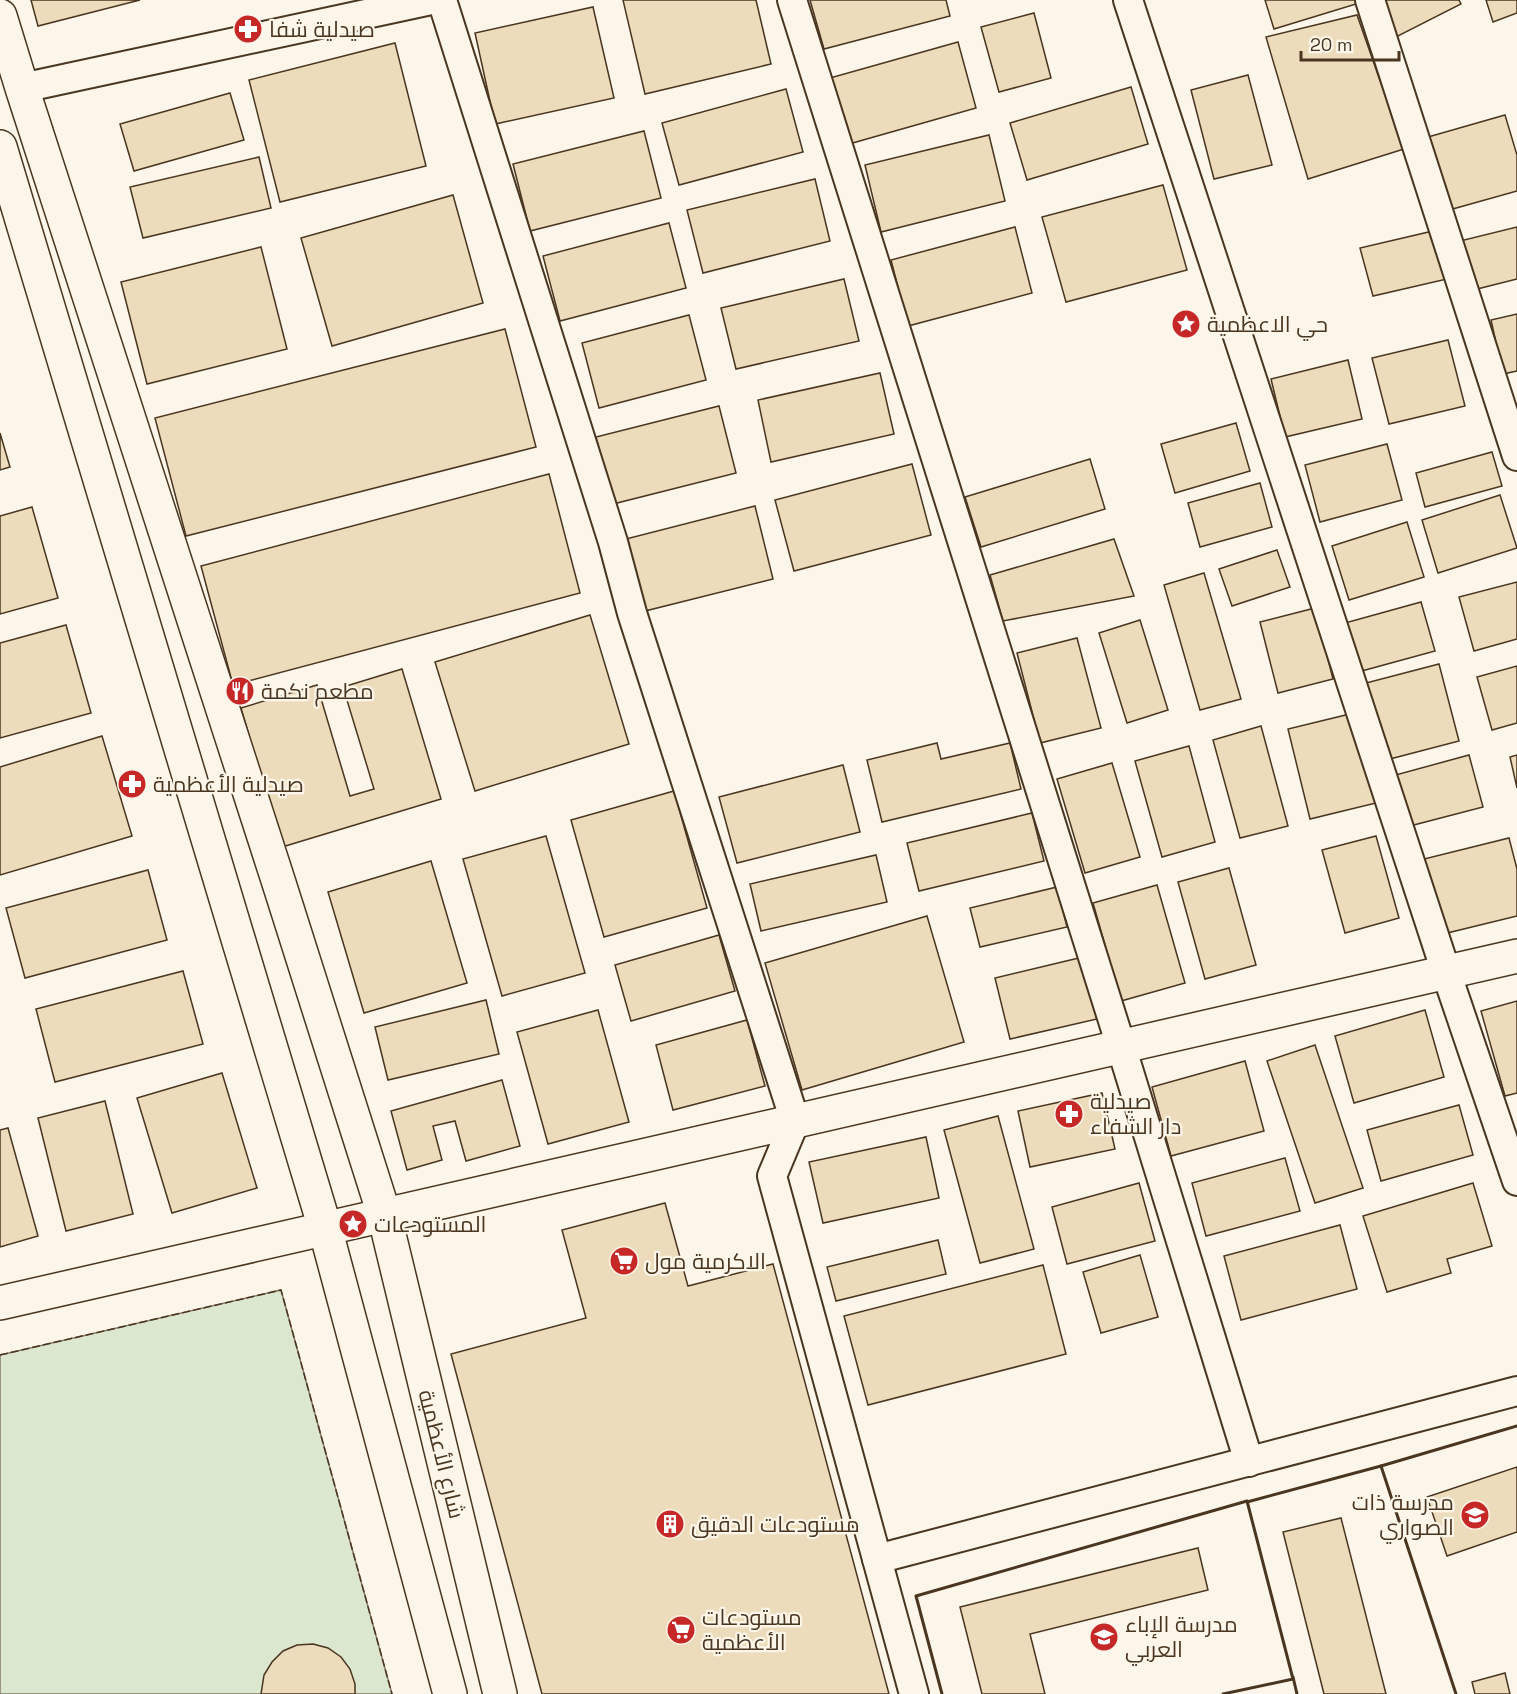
<svg xmlns="http://www.w3.org/2000/svg" width="1517" height="1694" font-family="'Space Grotesk',Cairo,sans-serif">
<style>
.green{fill:#dce7d0;stroke:#887966;stroke-width:1.5}
.building{fill:#ecdcbc;stroke:#4a3520;stroke-width:1.5}
.lines{fill:none;stroke-linecap:round;stroke-linejoin:round}
.street-casing{stroke:#4a3520;stroke-width:32}
.secondary-casing{stroke:#4a3520;stroke-width:36}
.street{stroke:#fbf6e9;stroke-width:28}
.secondary{stroke:#fbf6e9;stroke-width:33}
.fence{stroke:#4a3520;stroke-width:1.5;stroke-dasharray:8 3;stroke-linecap:butt}
.wall{stroke:#4a3520;stroke-width:3}
.labels{text-anchor:middle;stroke-width:4.5;stroke-linejoin:round;paint-order:stroke}
.poi-label{font-size:22px;fill:#4a3520;stroke:#fbf6e9;text-anchor:start}
.street-label{font-size:22px;fill:#4a3520;stroke:#fbf6e9}
</style>
<rect width="100%" height="100%" fill="#fbf6e9"/>
<path class="green" d="M281,1290L392,1694H0V1355Z"/>
<g class="building">
<path d="M31,0H140L38,26Z"/>
<path d="M623,0H756L771,64L645,94Z"/>
<path d="M810,0H946L950,16L824,49Z"/>
<path d="M1265,0H1355L1356,4L1274,29Z"/>
<path d="M1384,0H1459L1461,4L1396,37Z"/>
<path d="M1486,0H1517V13L1493,22Z"/>
<path d="M593,7L614,98L495,124L475,33Z"/>
<path d="M1034,13L1051,78L999,92L981,27Z"/>
<path d="M1357,15L1404,149L1308,179L1266,37Z"/>
<path d="M958,42L976,108L849,144L830,78Z"/>
<path d="M395,43L426,166L280,202L249,80Z"/>
<path d="M1248,75L1272,165L1214,179L1191,90Z"/>
<path d="M1131,87L1148,144L1027,180L1010,123Z"/>
<path d="M786,89L803,152L679,185L662,123Z"/>
<path d="M230,93L244,140L134,171L120,124Z"/>
<path d="M1505,115L1517,155V191L1442,212L1421,139Z"/>
<path d="M644,131L661,198L530,231L513,164Z"/>
<path d="M989,135L1005,201L881,232L865,165Z"/>
<path d="M259,157L271,208L143,238L130,187Z"/>
<path d="M815,179L830,241L703,273L687,210Z"/>
<path d="M1163,185L1187,270L1066,302L1042,217Z"/>
<path d="M453,195L483,303L332,346L301,238Z"/>
<path d="M669,223L686,288L560,321L543,256Z"/>
<path d="M1015,227L1032,293L908,326L891,260Z"/>
<path d="M1517,227V279L1473,290L1460,241Z"/>
<path d="M1433,231L1447,279L1373,296L1360,248Z"/>
<path d="M261,247L287,349L147,384L121,282Z"/>
<path d="M844,279L859,341L736,369L721,308Z"/>
<path d="M1517,314V371L1503,374L1491,320Z"/>
<path d="M689,315L706,380L599,408L582,343Z"/>
<path d="M505,329L536,447L186,536L155,418Z"/>
<path d="M1448,340L1465,406L1389,424L1372,358Z"/>
<path d="M1348,360L1362,419L1285,437L1271,379Z"/>
<path d="M880,373L894,434L771,462L758,400Z"/>
<path d="M719,406L736,473L613,504L596,437Z"/>
<path d="M1236,423L1250,471L1175,493L1161,444Z"/>
<path d="M0,433L10,467L0,470Z"/>
<path d="M1387,444L1402,500L1320,522L1305,465Z"/>
<path d="M1492,452L1502,486L1425,507L1416,473Z"/>
<path d="M1090,459L1105,509L981,547L965,497Z"/>
<path d="M912,464L931,535L794,571L775,500Z"/>
<path d="M549,474L580,593L233,685L201,566Z"/>
<path d="M1260,483L1272,527L1200,547L1188,503Z"/>
<path d="M1500,495L1517,548L1438,573L1422,520Z"/>
<path d="M755,506L773,579L641,612L622,540Z"/>
<path d="M32,507L58,598L0,614V516Z"/>
<path d="M1407,522L1424,577L1349,600L1332,546Z"/>
<path d="M1114,539L1134,596L1003,621L990,575Z"/>
<path d="M1277,550L1290,587L1232,606L1219,569Z"/>
<path d="M1204,573L1241,699L1200,710L1164,585Z"/>
<path d="M1517,582V639L1474,651L1459,597Z"/>
<path d="M1421,602L1435,651L1358,672L1345,623Z"/>
<path d="M1315,608L1333,679L1278,693L1260,622Z"/>
<path d="M590,615L629,744L475,791L435,662Z"/>
<path d="M1140,620L1168,710L1127,723L1099,633Z"/>
<path d="M66,625L91,713L0,738V643Z"/>
<path d="M1077,638L1101,728L1040,743L1017,653Z"/>
<path d="M1439,664L1459,741L1386,760L1366,683Z"/>
<path d="M1517,666V723L1492,730L1477,677Z"/>
<path d="M402,669L441,799L282,847L241,708L317,685L350,796L374,789L343,687Z"/>
<path d="M1354,713L1376,803L1310,819L1288,729Z"/>
<path d="M1261,726L1288,826L1240,838L1213,740Z"/>
<path d="M102,736L132,836L0,875V767Z"/>
<path d="M937,743L941,759L1010,743L1021,789L882,822L867,760Z"/>
<path d="M1189,746L1215,842L1162,857L1135,761Z"/>
<path d="M1469,755L1483,807L1406,827L1392,776Z"/>
<path d="M1517,755V788L1510,757Z"/>
<path d="M1112,763L1140,857L1085,873L1057,779Z"/>
<path d="M843,765L860,832L737,863L719,797Z"/>
<path d="M674,791L707,908L604,937L571,820Z"/>
<path d="M1032,813L1044,861L919,891L907,843Z"/>
<path d="M546,836L585,973L502,996L463,859Z"/>
<path d="M1376,836L1399,918L1345,933L1322,850Z"/>
<path d="M1509,838L1517,869V916L1443,934L1424,859Z"/>
<path d="M876,855L887,902L761,931L750,884Z"/>
<path d="M431,861L467,983L364,1013L328,892Z"/>
<path d="M1229,868L1256,965L1205,979L1178,882Z"/>
<path d="M148,870L167,940L25,978L6,908Z"/>
<path d="M1157,885L1185,983L1121,1001L1093,903Z"/>
<path d="M1057,887L1067,927L980,947L970,908Z"/>
<path d="M927,916L964,1042L802,1090L765,963Z"/>
<path d="M719,935L735,991L631,1021L615,965Z"/>
<path d="M1083,957L1097,1019L1010,1039L995,978Z"/>
<path d="M183,971L203,1044L55,1082L36,1009Z"/>
<path d="M486,1000L499,1054L388,1080L375,1027Z"/>
<path d="M1517,1001V1093L1505,1096L1481,1011Z"/>
<path d="M598,1010L629,1122L548,1144L517,1032Z"/>
<path d="M1425,1010L1444,1077L1354,1103L1335,1036Z"/>
<path d="M747,1020L765,1086L673,1110L656,1045Z"/>
<path d="M1315,1045L1363,1188L1315,1203L1267,1061Z"/>
<path d="M1245,1061L1264,1131L1171,1156L1152,1087Z"/>
<path d="M222,1073L257,1188L172,1213L137,1098Z"/>
<path d="M502,1080L520,1146L466,1161L455,1121L433,1126L442,1160L407,1170L391,1111Z"/>
<path d="M1102,1093L1115,1149L1030,1167L1018,1111Z"/>
<path d="M105,1101L133,1214L66,1231L38,1118Z"/>
<path d="M1459,1105L1473,1155L1381,1181L1367,1130Z"/>
<path d="M998,1116L1034,1249L980,1263L944,1130Z"/>
<path d="M8,1128L38,1236L0,1247V1130Z"/>
<path d="M926,1137L939,1198L823,1223L809,1162Z"/>
<path d="M1285,1158L1300,1211L1206,1236L1192,1183Z"/>
<path d="M1139,1183L1155,1241L1067,1264L1052,1207Z"/>
<path d="M1473,1183L1492,1246L1447,1259L1451,1273L1387,1292L1363,1216Z"/>
<path d="M665,1203L688,1286L773,1264L889,1694H542L451,1354L586,1318L562,1230Z"/>
<path d="M1340,1225L1357,1289L1241,1320L1224,1256Z"/>
<path d="M938,1240L946,1274L836,1301L827,1267Z"/>
<path d="M1140,1255L1158,1317L1101,1333L1083,1272Z"/>
<path d="M1043,1265L1066,1354L868,1405L844,1316Z"/>
<path d="M1517,1467V1532L1447,1556L1427,1497Z"/>
<path d="M1341,1518L1386,1694H1324L1283,1532Z"/>
<path d="M1198,1548L1208,1590L1030,1634L1045,1694H982L960,1607Z"/>
<path d="M313,1644L328,1648L341,1657L350,1669L355,1684V1694H261L264,1675L272,1662L283,1651L297,1645Z"/>
<path d="M1505,1673L1510,1694H1475L1472,1682Z"/>
</g>
<g class="lines">
<g class="street-casing">
<g id="street">
<path d="M442,0L613,542L632,613L795,1121L772,1176L914,1694"/>
<path d="M792,0L1121,1046L1249,1462"/>
<path d="M1128,0L1446,972L1517,1181"/>
<path d="M1370,0L1517,456"/>
<path d="M22,88L431,0"/>
<path d="M877,1559L1517,1391"/>
</g>
</g>
<g class="secondary-casing">
<g id="secondary">
<path d="M0,16L22,88L278,880L384,1214L500,1694"/>
<path d="M0,147L325,1228L450,1694"/>
<path d="M0,1303L1517,956"/>
</g>
</g>
<use href="#street" class="street"/>
<use href="#secondary" class="secondary"/>
<path class="fence" d="M0,1355L281,1290L392,1694"/>
<g class="wall">
<path d="M1381,1466L1517,1426"/>
<path d="M1247,1502L1381,1466L1456,1694"/>
<path d="M1293,1677L1297,1694"/>
<path d="M942,1694L916,1596L1247,1501L1293,1679L1223,1694"/>
</g>
</g>
<defs>
<g id="pharmacy-disc" transform="scale(1.5)"><circle r="9.5" fill="#c62828" stroke="#fbf6e9"/><path d="M-2-6h4v4h4v4h-4v4h-4v-4h-4v-4h4Z" fill="#fff"/></g>
<g id="sight-disc" transform="scale(1.5)"><circle r="9.5" fill="#c62828" stroke="#fbf6e9"/><path d="M0-6L1.8-2.2L6-1.7L2.9 1.2L3.7 5.4L0 3.3L-3.7 5.4L-2.9 1.2L-6-1.7L-1.8-2.2Z" fill="#fff"/></g>
<g id="restaurant-disc" transform="scale(1.5)"><circle r="9.5" fill="#c62828" stroke="#fbf6e9"/><path d="M-5-6h1v4h1v-4h1v4h1v-4h1v5L-1.5 .5V6h-2V.5L-5-1ZM5-6V6H3V1.5H1.5Q1.5-4 5-6Z" fill="#fff"/></g>
<g id="supermarket-disc" transform="scale(1.5)"><circle r="9.5" fill="#c62828" stroke="#fbf6e9"/><path d="M-6-5.5h2.5l.6 2H6L4.5 2H-2.5L-4.4-4H-6ZM-1.5 3.2a1.3 1.3 0 1 0 .1 0ZM3 3.2a1.3 1.3 0 1 0 .1 0Z" fill="#fff"/></g>
<g id="school-disc" transform="scale(1.5)"><circle r="9.5" fill="#c62828" stroke="#fbf6e9"/><path d="M0-5L7-2L0 1L-7-2ZM-4 1L0 2.5L4 1V4Q0 6-4 4Z" fill="#fff"/></g>
<g id="building-disc" transform="scale(1.5)"><circle r="9.5" fill="#c62828" stroke="#fbf6e9"/><path d="M-4-6H4V6H1V3H-1V6H-4ZM-2.5-4.3h1.7v1.8h-1.7ZM.8-4.3h1.7v1.8H.8ZM-2.5-1h1.7V.8h-1.7ZM.8-1h1.7V.8H.8Z" fill="#fff"/></g>
</defs>
<g fill-rule="evenodd">
<use href="#pharmacy-disc" x="248" y="29"/>
<use href="#sight-disc" x="1186" y="324"/>
<use href="#restaurant-disc" x="240" y="691"/>
<use href="#pharmacy-disc" x="132" y="784"/>
<use href="#pharmacy-disc" x="1069" y="1114"/>
<use href="#sight-disc" x="353" y="1224"/>
<use href="#supermarket-disc" x="624" y="1261"/>
<use href="#school-disc" x="1475" y="1515"/>
<use href="#building-disc" x="670" y="1524"/>
<use href="#supermarket-disc" x="681" y="1630"/>
<use href="#school-disc" x="1104" y="1637"/>
</g>
<g class="labels">
<g class="poi-label">
<text x="269" y="37">صيدلية شفا</text>
<text x="1207" y="332">حي الاعظمية</text>
<text x="261" y="699">مطعم نكمة</text>
<text x="153" y="792">صيدلية الأعظمية</text>
<text x="1090" y="1109">صيدلية<tspan x="1090" dy="25">دار الشفاء</tspan></text>
<text x="374" y="1232">المستودعات</text>
<text x="645" y="1269">الاكرمية مول</text>
<text x="1454" y="1510" text-anchor="end">مدرسة ذات<tspan x="1454" dy="25">الصواري</tspan></text>
<text x="691" y="1532">مستودعات الدقيق</text>
<text x="702" y="1625">مستودعات<tspan x="702" dy="25">الأعظمية</tspan></text>
<text x="1125" y="1632">مدرسة الإباء<tspan x="1125" dy="25">العربي</tspan></text>
</g>
<g class="street-label">
<text transform="translate(442 1454) rotate(76)" y="8">شارع الأعظمية</text>
</g>
</g>
<path d="M1301 51v9h98v-9" fill="none" stroke="#4a3520" stroke-width="3"/>
<text x="1310" y="51" font-size="18" fill="#4a3520" stroke="#fbf6e9" stroke-width="4.5" paint-order="stroke">20 m</text>
</svg>
